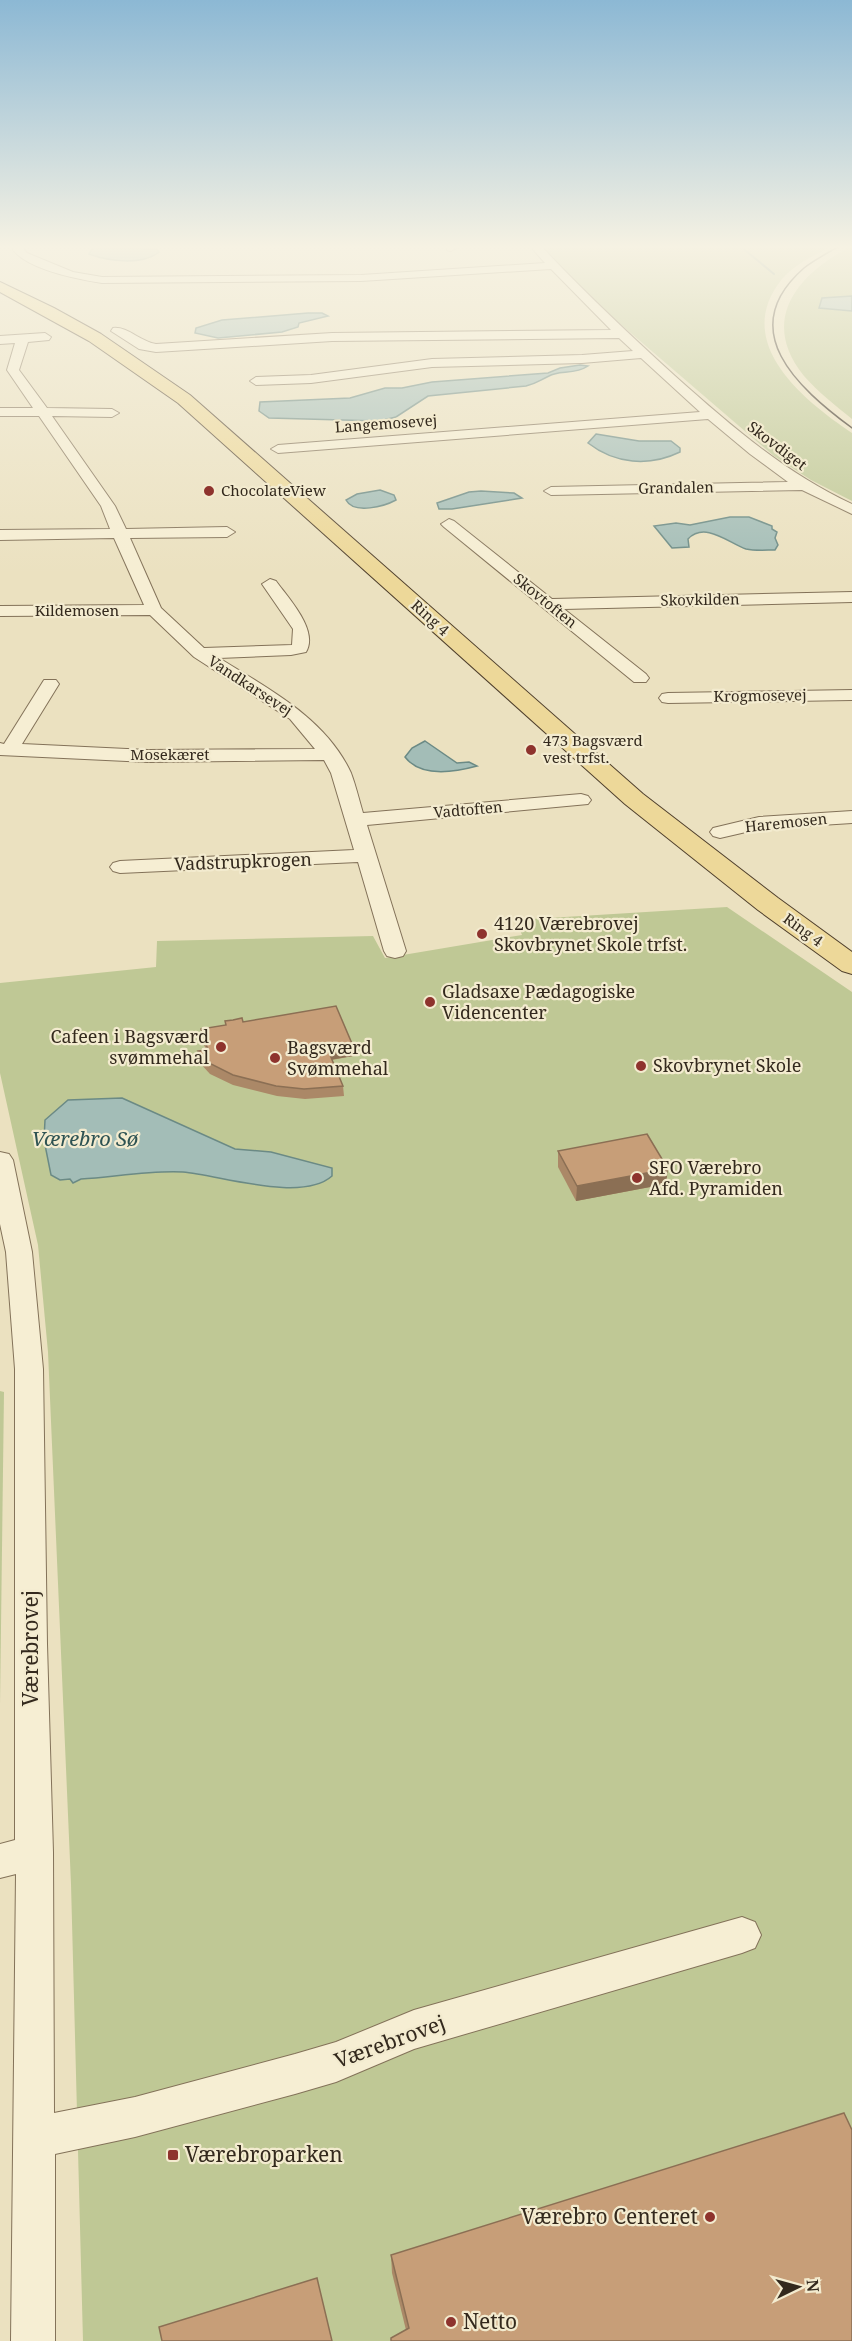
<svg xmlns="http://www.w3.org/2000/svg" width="852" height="2341" font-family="'Noto Serif',serif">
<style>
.green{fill:#bfc895}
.water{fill:#a3bdb7;stroke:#6b8a85;stroke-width:1.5}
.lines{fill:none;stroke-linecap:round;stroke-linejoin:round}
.stream{stroke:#6b8a85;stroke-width:2}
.minor-casing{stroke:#837259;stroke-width:2}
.major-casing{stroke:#50402d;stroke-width:2}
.minor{fill:#f6eed3;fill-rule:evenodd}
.major{fill:#edd899;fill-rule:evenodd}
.tram{stroke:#33291d;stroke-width:1.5}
.wall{fill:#ab8867}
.shaded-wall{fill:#8b6f54}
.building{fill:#c79e78;stroke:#8b6f54;stroke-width:1.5}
.poi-dot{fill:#8e332d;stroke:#f3ebcf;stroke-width:2}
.labels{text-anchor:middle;stroke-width:4.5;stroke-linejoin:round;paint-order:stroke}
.far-street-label{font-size:15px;fill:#33291d;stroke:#f3ebcf}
.far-poi-label{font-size:15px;fill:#33291d;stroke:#f3ebcf;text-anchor:start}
.street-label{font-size:18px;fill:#33291d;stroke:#f3ebcf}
.poi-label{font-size:18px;fill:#33291d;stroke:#f3ebcf;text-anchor:start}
.water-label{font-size:20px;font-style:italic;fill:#2d5252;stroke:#f3ebcf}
.near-street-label{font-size:21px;fill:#33291d;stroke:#f3ebcf}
.near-poi-label{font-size:21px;fill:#33291d;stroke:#f3ebcf;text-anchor:start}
</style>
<rect width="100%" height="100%" fill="#ebe1c0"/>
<g class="green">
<path d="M541,246H832C815,255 795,264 782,279C731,342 803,400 852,433V501L811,480L774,456L604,310Z"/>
<path d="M852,246V296L839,297L835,310L852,311V419C835,405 818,392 804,376C758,319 799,273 852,246Z"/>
<path d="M727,907L852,992V2341H83L71,1884L48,1352L38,1245L0,1073V983L156,967L157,941L373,936L385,958L522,935L516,920Z"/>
<path d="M0,1391L4,1392L0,1706Z"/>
</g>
<g class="water">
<path d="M94,246H141L143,249H157L159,252C142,266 108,261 89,254Z"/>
<path d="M852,296V311L819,308L822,298Z"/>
<path d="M308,313H322L328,316L299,323L298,327L282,332L218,338L195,333L196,328L222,320Z"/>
<path d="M580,365L588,366C575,375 559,370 549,376C538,381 540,382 526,386L428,396L396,417L379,421L269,418L259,411L260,402L350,398L385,388H402L432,382L548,373L560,368Z"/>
<path d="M596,434L639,441H671L680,448V452C649,467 615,464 588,443Z"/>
<path d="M380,490L394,495L396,500C385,506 354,515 346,500L357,494Z"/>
<path d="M481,491L514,493L522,498L452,509H439L437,503L469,492Z"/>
<path d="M730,517H749L772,526V529L777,532L775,538L778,545L775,550C766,550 755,551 746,549C729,543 705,521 688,539L689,547L672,548L654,526L676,523L690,525Z"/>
<path d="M425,741L457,763L469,762L477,766C455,772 421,778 405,757L412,748Z"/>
<path d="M122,1098L235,1149L271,1152L332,1168V1176C302,1203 220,1175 183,1172C151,1170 114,1177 81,1179L73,1183L70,1179L60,1180L51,1175L44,1140L45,1120L68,1100Z"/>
</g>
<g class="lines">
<path class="stream" d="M740,246L774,274"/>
<g class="minor-casing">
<g id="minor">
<path d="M15,246H25L24,250L27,253L73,272L102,277L361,275L545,263L530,246H541C583,291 629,334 675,376C730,425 785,473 852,504V514L802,490L551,495L544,491L551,487L788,482L750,454L708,419L278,453L271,449L278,445L700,412L641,358L582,363L432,367L311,383L256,385L250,381L256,377L311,375L432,359L582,355L633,351L619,338L332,341L156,352L139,349L111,331L113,328C127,326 141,342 156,344L332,333L611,330L551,269L361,281L102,283C77,279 29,270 13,250Z"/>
<path d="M446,246H456V248L451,251L447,250Z"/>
<path d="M45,333L51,337L49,340L28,342L19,370L47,408L112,409L119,413L112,417L52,416L115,506L126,529L227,527L235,532L227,537L130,538L161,608L204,648L292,645L293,629L262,584L270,579L276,581C288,598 319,630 306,652L291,655L219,658C267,688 326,718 351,773C356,786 359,800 363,813L581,794L588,796L591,800L588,804L367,825L406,951L403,956L395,958L387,956L384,951L358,862L120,873L113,871L110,867L113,863L120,861L354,850L331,773L324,760L148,762L0,755V743L4,744L44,680H56L59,684L22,744L148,750L315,749L290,719L194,657L150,615L0,616V606L144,605L114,538L0,540V530L110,529L101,506L39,416H0V408H33L7,370L15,343L0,344V336Z"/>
<path d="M449,519L454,521L552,599L852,592V602L564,609L646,674L649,678L646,682H634L444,527L441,524Z"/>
<path d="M852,690V700L668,703L662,702L659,698L662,694L668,693Z"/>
<path d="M852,811V823L759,829L720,838L713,836L710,832L713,828L759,817Z"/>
<path d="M0,1152L9,1154L13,1160L32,1252L43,1369L47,1644L53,1852L54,2113L135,2097L295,2054L336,2042L414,2010L742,1917L755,1922L761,1935L755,1948L742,1953L414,2049L336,2082L295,2094L135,2137L55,2154V2341H11L16,1874L0,1878V1844L15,1840V1369L6,1252L0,1224Z"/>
</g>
</g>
<g class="major-casing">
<path id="major" d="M0,282L54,308L101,334L190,395L643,794L778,898L852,952V974L842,971L758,910L625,804L178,403L89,341L0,292Z"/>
</g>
<use href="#minor" class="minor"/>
<use href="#major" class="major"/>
<path class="tram" d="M839,246C828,253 814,260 804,268C733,330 798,388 852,428"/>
</g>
<g class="wall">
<path d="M225,1021L243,1022L353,1046V1056L332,1060L343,1086L344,1096L305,1099L277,1096L233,1085L210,1074L199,1062L198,1051L206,1050L202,1039L201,1029L226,1025Z"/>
<path d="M558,1151L666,1184L576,1201L558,1167Z"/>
<path d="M852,2130L406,2330L392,2273L391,2255Z"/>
</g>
<g class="shaded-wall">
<path d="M353,1046V1056L329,1060L328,1050Z"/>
<path d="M668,1169L666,1184L576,1201L577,1186Z"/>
</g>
<g class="building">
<path d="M336,1006L353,1046L328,1050L343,1086L304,1089L276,1086L233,1075L209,1063L198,1051L208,1050L201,1029L226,1025L225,1021L233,1020L242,1018L243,1022Z"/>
<path d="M647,1134L668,1169L577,1186L558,1151Z"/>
<path d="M844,2113L852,2130V2341H391V2338L409,2328L391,2255Z"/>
<path d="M317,2278L332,2341H162L159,2327Z"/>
</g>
<linearGradient id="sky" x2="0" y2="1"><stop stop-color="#8cb8d4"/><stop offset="0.43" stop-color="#f6f2e3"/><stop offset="1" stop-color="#f6f2e3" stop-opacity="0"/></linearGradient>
<rect width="852" height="574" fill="url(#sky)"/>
<g class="poi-dot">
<circle cx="209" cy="491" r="6"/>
<circle cx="531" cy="750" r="6"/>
<circle cx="482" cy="934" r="6"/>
<circle cx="430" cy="1002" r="6"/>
<circle cx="221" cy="1047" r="6"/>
<circle cx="275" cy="1058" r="6"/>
<circle cx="641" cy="1066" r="6"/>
<circle cx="637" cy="1178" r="6"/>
<rect x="167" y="2149" width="12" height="12" rx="3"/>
<circle cx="710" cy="2217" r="6"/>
<circle cx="451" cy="2322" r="6"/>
</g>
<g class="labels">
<g class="far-street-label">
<text transform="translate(386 424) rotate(-4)" y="5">Langemosevej</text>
<text transform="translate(777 446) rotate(37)" y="5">Skovdiget</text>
<text transform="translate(676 488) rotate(-1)" y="5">Grandalen</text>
<text transform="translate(700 600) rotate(-1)" y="5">Skovkilden</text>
<text transform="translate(545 601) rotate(39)" y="5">Skovtoften</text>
<text x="77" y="616">Kildemosen</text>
<text transform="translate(430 618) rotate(42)" y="5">Ring 4</text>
<text transform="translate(250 686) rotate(33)" y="5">Vandkarsevej</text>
<text transform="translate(760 696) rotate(-1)" y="5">Krogmosevej</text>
<text x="170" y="760">Mosekæret</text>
<text transform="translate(468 810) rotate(-5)" y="5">Vadtoften</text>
<text transform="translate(786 823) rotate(-6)" y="5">Haremosen</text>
<text transform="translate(803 930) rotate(36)" y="5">Ring 4</text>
</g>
<g class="far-poi-label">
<text x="221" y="496">ChocolateView</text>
<text x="543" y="746">473 Bagsværd<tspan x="543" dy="17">vest trfst.</tspan></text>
</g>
<g class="street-label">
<text transform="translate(243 862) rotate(-2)" y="6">Vadstrupkrogen</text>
</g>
<g class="poi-label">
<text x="494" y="930">4120 Værebrovej<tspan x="494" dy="21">Skovbrynet Skole trfst.</tspan></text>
<text x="442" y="998">Gladsaxe Pædagogiske<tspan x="442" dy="21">Videncenter</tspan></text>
<text x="209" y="1043" text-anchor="end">Cafeen i Bagsværd<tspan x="209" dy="21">svømmehal</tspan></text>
<text x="287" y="1054">Bagsværd<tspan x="287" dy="21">Svømmehal</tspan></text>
<text x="653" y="1072">Skovbrynet Skole</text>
<text x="649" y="1174">SFO Værebro<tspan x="649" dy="21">Afd. Pyramiden</tspan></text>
</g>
<g class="water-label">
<text x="85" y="1146">Værebro Sø</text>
</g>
<g class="near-street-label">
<text transform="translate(31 1648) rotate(-90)" y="7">Værebrovej</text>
<text transform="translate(390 2042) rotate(-20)" y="7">Værebrovej</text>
</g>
<g class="near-poi-label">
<text x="185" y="2162">Værebroparken</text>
<text x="698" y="2224" text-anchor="end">Værebro Centeret</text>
<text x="463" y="2329">Netto</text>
</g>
</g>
<g transform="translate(798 2287) rotate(85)" stroke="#f3ebcf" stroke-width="4.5" paint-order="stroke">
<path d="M0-4.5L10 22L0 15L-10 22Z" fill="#33291d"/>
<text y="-9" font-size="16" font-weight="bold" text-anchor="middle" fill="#33291d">N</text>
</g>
</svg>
